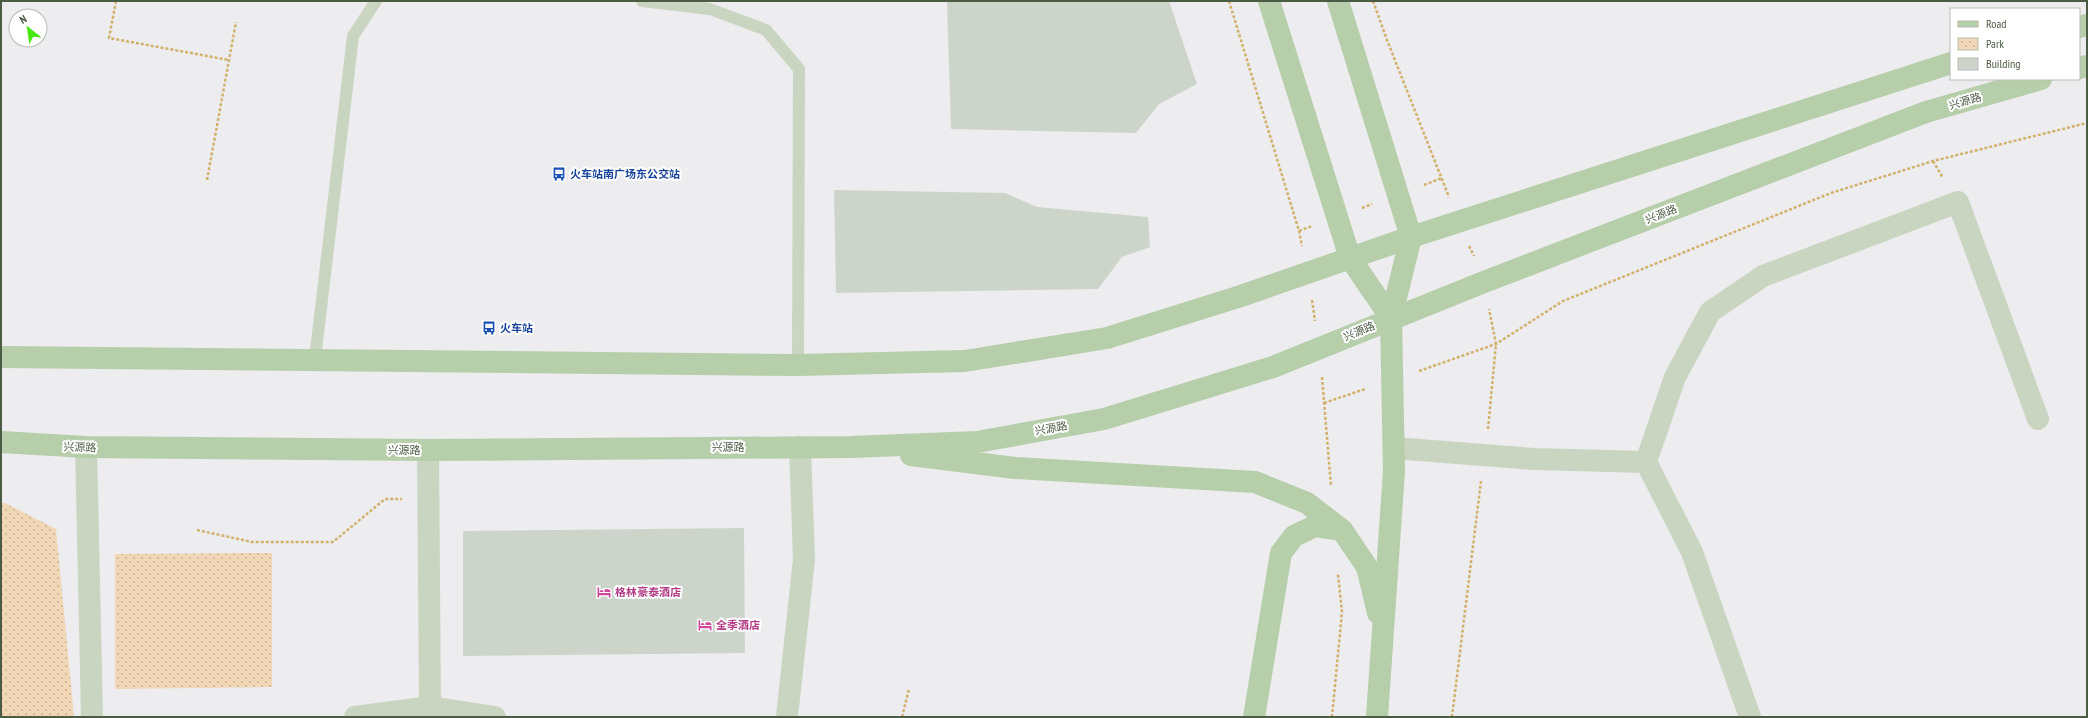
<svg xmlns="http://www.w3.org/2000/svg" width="2088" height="718" font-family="'PT Sans Narrow','Noto Sans SC',sans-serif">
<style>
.park{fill:url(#park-dots)}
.building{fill:#cdd5cb}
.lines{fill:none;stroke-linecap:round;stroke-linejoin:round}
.path{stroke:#d1b16c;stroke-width:2.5;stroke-dasharray:3 2;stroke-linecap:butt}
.lane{stroke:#c9d5c1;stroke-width:12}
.street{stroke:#c9d5c1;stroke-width:22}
.primary{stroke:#b6ceaa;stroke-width:22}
.labels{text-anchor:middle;stroke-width:4;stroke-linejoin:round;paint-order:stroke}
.street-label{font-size:11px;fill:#4c5b44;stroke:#fff}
.transit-label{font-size:11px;font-weight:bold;fill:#164399;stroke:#fff;text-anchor:start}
.hotel-label{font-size:11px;font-weight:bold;fill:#b23c85;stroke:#fff;text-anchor:start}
</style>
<defs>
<pattern id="park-dots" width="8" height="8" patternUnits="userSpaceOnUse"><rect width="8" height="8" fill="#f1d7b6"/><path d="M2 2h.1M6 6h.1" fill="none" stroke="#c5b196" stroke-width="1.8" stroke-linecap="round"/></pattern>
</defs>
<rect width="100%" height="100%" fill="#edecef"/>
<g class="park">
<path d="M1,503H5L56,529L74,717H1Z"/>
<path d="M272,553V687L115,689V554Z"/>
</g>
<g class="building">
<path d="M947,1H1169L1197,84L1159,104L1136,133L951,129Z"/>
<path d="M834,190L1005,193L1037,207L1148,217L1150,247L1122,257L1098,289L836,293Z"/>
<path d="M744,528L745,653L463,656V531Z"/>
</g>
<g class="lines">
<g class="path">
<path d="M116,1L109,38L229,60"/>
<path d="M1229,1L1299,231L1302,246"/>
<path d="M1373,1L1387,40L1449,197"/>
<path d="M1933,161L1943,178"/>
<path d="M207,180L236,22"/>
<path d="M1424,185L1442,178"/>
<path d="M1362,208L1372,204"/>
<path d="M1299,231L1312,226"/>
<path d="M1469,246L1474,256"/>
<path d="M1312,300L1315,321"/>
<path d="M1419,371L1496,344L1563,301L1831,193L1933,161L2087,123"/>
<path d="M1322,377L1331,486"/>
<path d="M1324,403L1365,389"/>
<path d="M1488,429L1496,344L1489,309"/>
<path d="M197,530L252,542H333L385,499H402"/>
<path d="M902,717L909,689"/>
<path d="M1332,717L1342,612L1338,574"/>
<path d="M1452,717L1481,481"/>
</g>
<g class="lane">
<path d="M642,1L710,9L766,30L799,69L798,365"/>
<path d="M315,359L353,36L376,1"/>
</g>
<g class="street">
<path d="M86,447L92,717"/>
<path d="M1394,448L1534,459L1646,462L1692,552L1750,717"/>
<path d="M428,450L430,707"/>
<path d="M1646,462L1675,377L1710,312L1763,276L1958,202L2038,419"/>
<path d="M355,717L430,707L495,717"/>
<path d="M787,717L804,559L800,447"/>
</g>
<g class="primary">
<path d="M1269,1L1350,258L1391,318"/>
<path d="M1338,1L1411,237L1391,318L1394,471L1377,717"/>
<path d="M2079,27L2087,25"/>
<path d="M2079,68L2087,66"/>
<path d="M1,357L798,365L965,361L1107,338L1241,296L1411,237L1951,63"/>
<path d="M1,442L86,447L428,450L851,447L977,442L1104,419L1273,367L1484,282L1926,112L2041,79"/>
<path d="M911,455L1015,468L1255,482L1307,503L1342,530L1367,567L1378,613"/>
<path d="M1254,717L1281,553L1294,536L1315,526L1342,530"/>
</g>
</g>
<defs>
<g id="bus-bare" transform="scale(1.08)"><path d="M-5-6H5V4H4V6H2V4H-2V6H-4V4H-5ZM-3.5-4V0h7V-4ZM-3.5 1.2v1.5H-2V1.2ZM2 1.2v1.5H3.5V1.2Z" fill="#1a4fb4" stroke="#fff" stroke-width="2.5" paint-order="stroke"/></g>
<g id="hotel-bare" transform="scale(1.08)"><path d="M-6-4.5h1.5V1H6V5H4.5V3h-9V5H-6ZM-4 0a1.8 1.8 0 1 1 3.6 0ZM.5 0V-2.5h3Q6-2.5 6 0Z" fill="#d1479c" stroke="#fff" stroke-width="2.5" paint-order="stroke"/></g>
</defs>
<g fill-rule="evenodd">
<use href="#bus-bare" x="559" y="174"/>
<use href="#bus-bare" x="489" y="328"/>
<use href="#hotel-bare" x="604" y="592"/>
<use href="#hotel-bare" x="705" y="625"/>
</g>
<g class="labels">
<g class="street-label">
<text transform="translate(1965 101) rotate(-16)" y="4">兴源路</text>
<text transform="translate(1661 214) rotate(-21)" y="4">兴源路</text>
<text transform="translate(1359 331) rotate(-22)" y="4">兴源路</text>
<text transform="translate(1051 428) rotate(-10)" y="4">兴源路</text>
<text transform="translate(80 447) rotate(2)" y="4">兴源路</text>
<text x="728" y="451">兴源路</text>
<text x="404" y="454">兴源路</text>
</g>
<g class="transit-label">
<text x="570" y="178">火车站南广场东公交站</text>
<text x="500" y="332">火车站</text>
</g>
<g class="hotel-label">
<text x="615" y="596">格林豪泰酒店</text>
<text x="716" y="629">全季酒店</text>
</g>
</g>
<rect width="2088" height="718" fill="none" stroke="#4c5b44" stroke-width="4"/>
<rect x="1950" y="8" width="130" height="72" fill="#ffffff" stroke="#b7bdb4"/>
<rect x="1958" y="21" width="20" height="6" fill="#b6ceaa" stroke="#b7bdb4"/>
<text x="1986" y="28" font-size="12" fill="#4c5b44">Road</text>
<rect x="1958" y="38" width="20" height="12" fill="url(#park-dots)" stroke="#b7bdb4"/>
<text x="1986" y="48" font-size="12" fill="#4c5b44">Park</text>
<rect x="1958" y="58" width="20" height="12" fill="#cdd5cb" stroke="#b7bdb4"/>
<text x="1986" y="68" font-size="12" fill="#4c5b44">Building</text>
<g transform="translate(28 28) rotate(330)"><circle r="19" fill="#ffffff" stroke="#b7bdb4"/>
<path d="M0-3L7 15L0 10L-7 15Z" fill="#48e90d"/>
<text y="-6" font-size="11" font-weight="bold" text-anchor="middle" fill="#4c5b44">N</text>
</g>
</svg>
